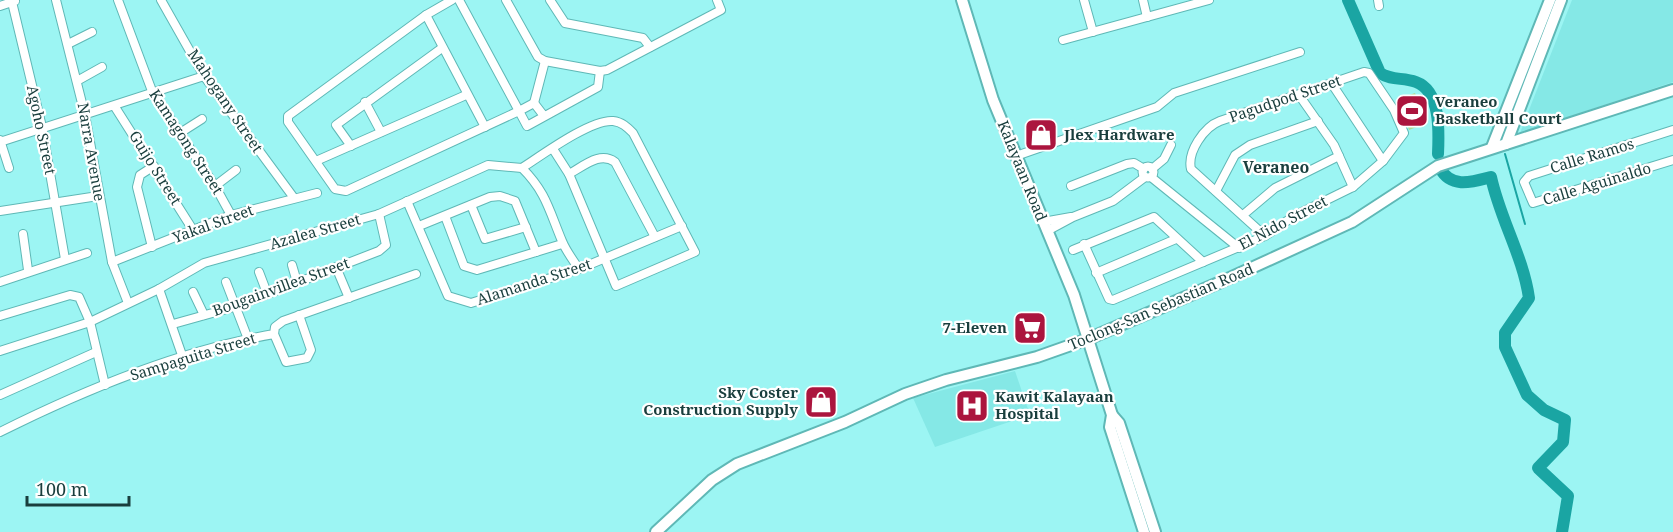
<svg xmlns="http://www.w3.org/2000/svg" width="1673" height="532" font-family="'Noto Serif',serif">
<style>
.built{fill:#85e8e6}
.green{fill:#afda94}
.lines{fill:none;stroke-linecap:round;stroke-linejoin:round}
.stream{stroke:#1aa5a3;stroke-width:2}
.river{stroke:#1aa5a3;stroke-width:12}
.minor-casing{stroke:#5fb8b6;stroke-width:10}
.tertiary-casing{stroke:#5fb8b6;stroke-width:14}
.secondary-casing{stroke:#5fb8b6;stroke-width:14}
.minor{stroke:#fff;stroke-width:8}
.tertiary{stroke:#fff;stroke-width:10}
.secondary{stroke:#fff;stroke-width:10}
.labels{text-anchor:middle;stroke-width:4.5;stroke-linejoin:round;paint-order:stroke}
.street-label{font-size:15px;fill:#193e3d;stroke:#fff}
.poi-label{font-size:15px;font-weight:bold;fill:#193e3d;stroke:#fff;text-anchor:start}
.neighbourhood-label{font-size:16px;font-weight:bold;fill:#193e3d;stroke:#fff}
</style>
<rect width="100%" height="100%" fill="#9cf5f3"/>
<g class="built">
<path d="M1572,0H1673V82L1520,133Z"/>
<path d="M1015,371L1030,415L935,447L913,398Z"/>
</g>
<path class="green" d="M1415,93L1427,123L1409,130L1398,99Z"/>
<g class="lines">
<path class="stream" d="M1505,154L1525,224"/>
<g class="river">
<path d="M1348,0L1380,73C1392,81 1403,77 1416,82C1441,91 1439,132 1438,154"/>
<path d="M1440,168C1451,189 1472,182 1491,177C1500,219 1523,256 1529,298L1505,333V347L1527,395L1544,410L1565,420L1563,442L1538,468L1568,496L1562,532"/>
</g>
<g class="minor-casing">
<g id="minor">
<path d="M56,0L85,115L112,262L128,303"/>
<path d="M118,0L152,91L215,186L231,215"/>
<path d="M161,0L204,76L294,198"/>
<path d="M452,0L426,15L288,116V122L335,189L346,191L519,111L459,0"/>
<path d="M506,0L538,57L545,61L600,71L607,70L721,10L717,0"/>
<path d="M550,0L565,23L643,38L650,47"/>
<path d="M1084,0L1093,32"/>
<path d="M1143,0L1147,17"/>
<path d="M1378,0L1379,6"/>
<path d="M12,2L42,127L65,259"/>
<path d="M0,6L15,1"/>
<path d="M426,15L485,127"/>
<path d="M1063,40L1209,0"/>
<path d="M68,44L92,32"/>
<path d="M77,81L102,67"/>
<path d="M1332,84L1383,161"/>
<path d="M1299,95L1334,145L1353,187"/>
<path d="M365,102L381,132"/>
<path d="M534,103L545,61"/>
<path d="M115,107L193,230"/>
<path d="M544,116L534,103L519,111L527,126L598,87L600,71"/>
<path d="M1673,130L1529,176L1524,182L1533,203L1673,160"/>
<path d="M180,133L202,119"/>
<path d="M0,140L9,168"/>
<path d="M0,142L204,76"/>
<path d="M351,146L336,125L442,48"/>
<path d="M1016,156L1157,107L1174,93L1300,52"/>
<path d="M316,161L466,95"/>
<circle cx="1148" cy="172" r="5.5"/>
<path d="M522,168C542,155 591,119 613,121C622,122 627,127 633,133L695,252L616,286L569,174L553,149"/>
<path d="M1152,169L1164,159L1171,145"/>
<path d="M569,174C584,166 600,151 615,162L655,237"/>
<path d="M1151,177L1239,248"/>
<path d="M215,186L236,170"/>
<path d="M1071,186L1127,164L1134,163L1144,169"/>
<path d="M1216,191L1235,155L1250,145L1318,121"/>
<path d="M407,201L448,296L471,303L579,269L682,226"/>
<path d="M471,205L485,239L526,227"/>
<path d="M0,211L98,196"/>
<path d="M1243,215L1275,188L1339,156"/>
<path d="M445,216L464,266L477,270L562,244"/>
<path d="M1043,222L1071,217"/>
<path d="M419,226L490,197L500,196L515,201L536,252"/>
<path d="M1047,231L1073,217L1113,201L1145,177"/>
<path d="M23,234L28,270"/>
<path d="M1084,244L1109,299L1113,300L1265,236L1294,216L1353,187L1383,161L1404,133L1394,110L1369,73L1364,72L1220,121C1204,127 1187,152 1191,169L1265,236"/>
<path d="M152,247L137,187L140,175L154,166"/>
<path d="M1073,250L1154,217L1203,262"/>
<path d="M112,262L231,215L317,193"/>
<path d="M292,265L297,282"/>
<path d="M336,267L349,298"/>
<path d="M259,272L267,293"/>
<path d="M1096,273L1176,239"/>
<path d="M0,282L87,253"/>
<path d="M226,282L248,339"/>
<path d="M159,289L183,358"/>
<path d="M193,292L204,315"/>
<path d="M0,316L70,295L79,297L90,322L105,385"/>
<path d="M173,324L234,307L379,251L386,245L379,214"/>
<path d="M274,334L286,362L307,358L311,350L299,315"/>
<path d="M0,351L90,322L159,289L204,263L379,214L488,165L522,168C546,192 549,210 562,241C566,251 573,260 579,269"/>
<path d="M0,395L96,352"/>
<path d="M0,432C84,390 181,350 274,334L275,327L283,321L416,274"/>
</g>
</g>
<g class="tertiary-casing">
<path id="tertiary" d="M1506,144L1673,90"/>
</g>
<g class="secondary-casing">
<g id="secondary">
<path d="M962,0L993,100L1074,295L1112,415L1110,427L1144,532"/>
<path d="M1492,147L1550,0"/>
<path d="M1112,415L1119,423L1155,532"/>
<path d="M656,532L712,480L737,464L845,422L905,394L946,380L1037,357L1088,339L1223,281L1352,222L1438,166L1506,144L1561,0"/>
</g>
</g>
<use href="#minor" class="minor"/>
<use href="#tertiary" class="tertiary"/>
<use href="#secondary" class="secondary"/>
</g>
<defs>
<g id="stadium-square" transform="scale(1.725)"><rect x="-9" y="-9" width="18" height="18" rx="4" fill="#ab153e" stroke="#fff"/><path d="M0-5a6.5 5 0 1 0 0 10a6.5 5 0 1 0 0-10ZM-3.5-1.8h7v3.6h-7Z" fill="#fff"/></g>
<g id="shop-square" transform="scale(1.725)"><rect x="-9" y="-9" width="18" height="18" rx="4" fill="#ab153e" stroke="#fff"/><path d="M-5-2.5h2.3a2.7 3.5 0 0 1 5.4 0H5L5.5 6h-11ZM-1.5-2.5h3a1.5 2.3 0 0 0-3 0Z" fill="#fff"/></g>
<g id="supermarket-square" transform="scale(1.725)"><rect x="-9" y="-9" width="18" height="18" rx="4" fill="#ab153e" stroke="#fff"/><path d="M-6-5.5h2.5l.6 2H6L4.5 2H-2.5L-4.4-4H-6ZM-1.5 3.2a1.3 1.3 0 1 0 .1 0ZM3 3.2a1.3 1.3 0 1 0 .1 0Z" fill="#fff"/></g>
<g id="hospital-square" transform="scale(1.725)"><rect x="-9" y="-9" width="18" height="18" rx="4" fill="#ab153e" stroke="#fff"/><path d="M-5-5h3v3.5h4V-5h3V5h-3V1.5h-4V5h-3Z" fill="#fff"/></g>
</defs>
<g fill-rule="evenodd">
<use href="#stadium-square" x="1412" y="111"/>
<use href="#shop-square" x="1041" y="135"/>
<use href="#supermarket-square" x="1030" y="328"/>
<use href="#shop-square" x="821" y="402"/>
<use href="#hospital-square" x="972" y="406"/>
</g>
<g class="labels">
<g class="street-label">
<text transform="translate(1285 99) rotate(-19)" y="5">Pagudpod Street</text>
<text transform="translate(225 101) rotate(56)" y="5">Mahogany Street</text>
<text transform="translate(41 130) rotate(78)" y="5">Agoho Street</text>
<text transform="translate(186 142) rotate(57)" y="5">Kamagong Street</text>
<text transform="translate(91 152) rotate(80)" y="5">Narra Avenue</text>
<text transform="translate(1592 156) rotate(-17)" y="5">Calle Ramos</text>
<text transform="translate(155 168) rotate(58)" y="5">Guijo Street</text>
<text transform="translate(1022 171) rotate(68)" y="5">Kalayaan Road</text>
<text transform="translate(1597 184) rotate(-17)" y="5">Calle Aguinaldo</text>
<text transform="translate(1283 223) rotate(-28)" y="5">El Nido Street</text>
<text transform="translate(213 224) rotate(-20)" y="5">Yakal Street</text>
<text transform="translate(315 232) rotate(-16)" y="5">Azalea Street</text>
<text transform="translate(534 282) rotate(-18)" y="5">Alamanda Street</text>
<text transform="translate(281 287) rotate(-20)" y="5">Bougainvillea Street</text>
<text transform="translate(1161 307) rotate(-23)" y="5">Toclong-San Sebastian Road</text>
<text transform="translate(193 357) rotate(-17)" y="5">Sampaguita Street</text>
</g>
<g class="poi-label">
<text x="1435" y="107">Veraneo<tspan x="1435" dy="17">Basketball Court</tspan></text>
<text x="1064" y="140">Jlex Hardware</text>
<text x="1007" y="333" text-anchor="end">7-Eleven</text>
<text x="798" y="398" text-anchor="end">Sky Coster<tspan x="798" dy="17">Construction Supply</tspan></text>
<text x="995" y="402">Kawit Kalayaan<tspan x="995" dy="17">Hospital</tspan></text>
</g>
<g class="neighbourhood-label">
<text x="1276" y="173">Veraneo</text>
</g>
</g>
<path d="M27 496v9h102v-9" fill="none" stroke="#193e3d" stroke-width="3"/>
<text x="36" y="496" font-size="18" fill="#193e3d" stroke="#ffffff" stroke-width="4.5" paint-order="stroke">100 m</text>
</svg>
